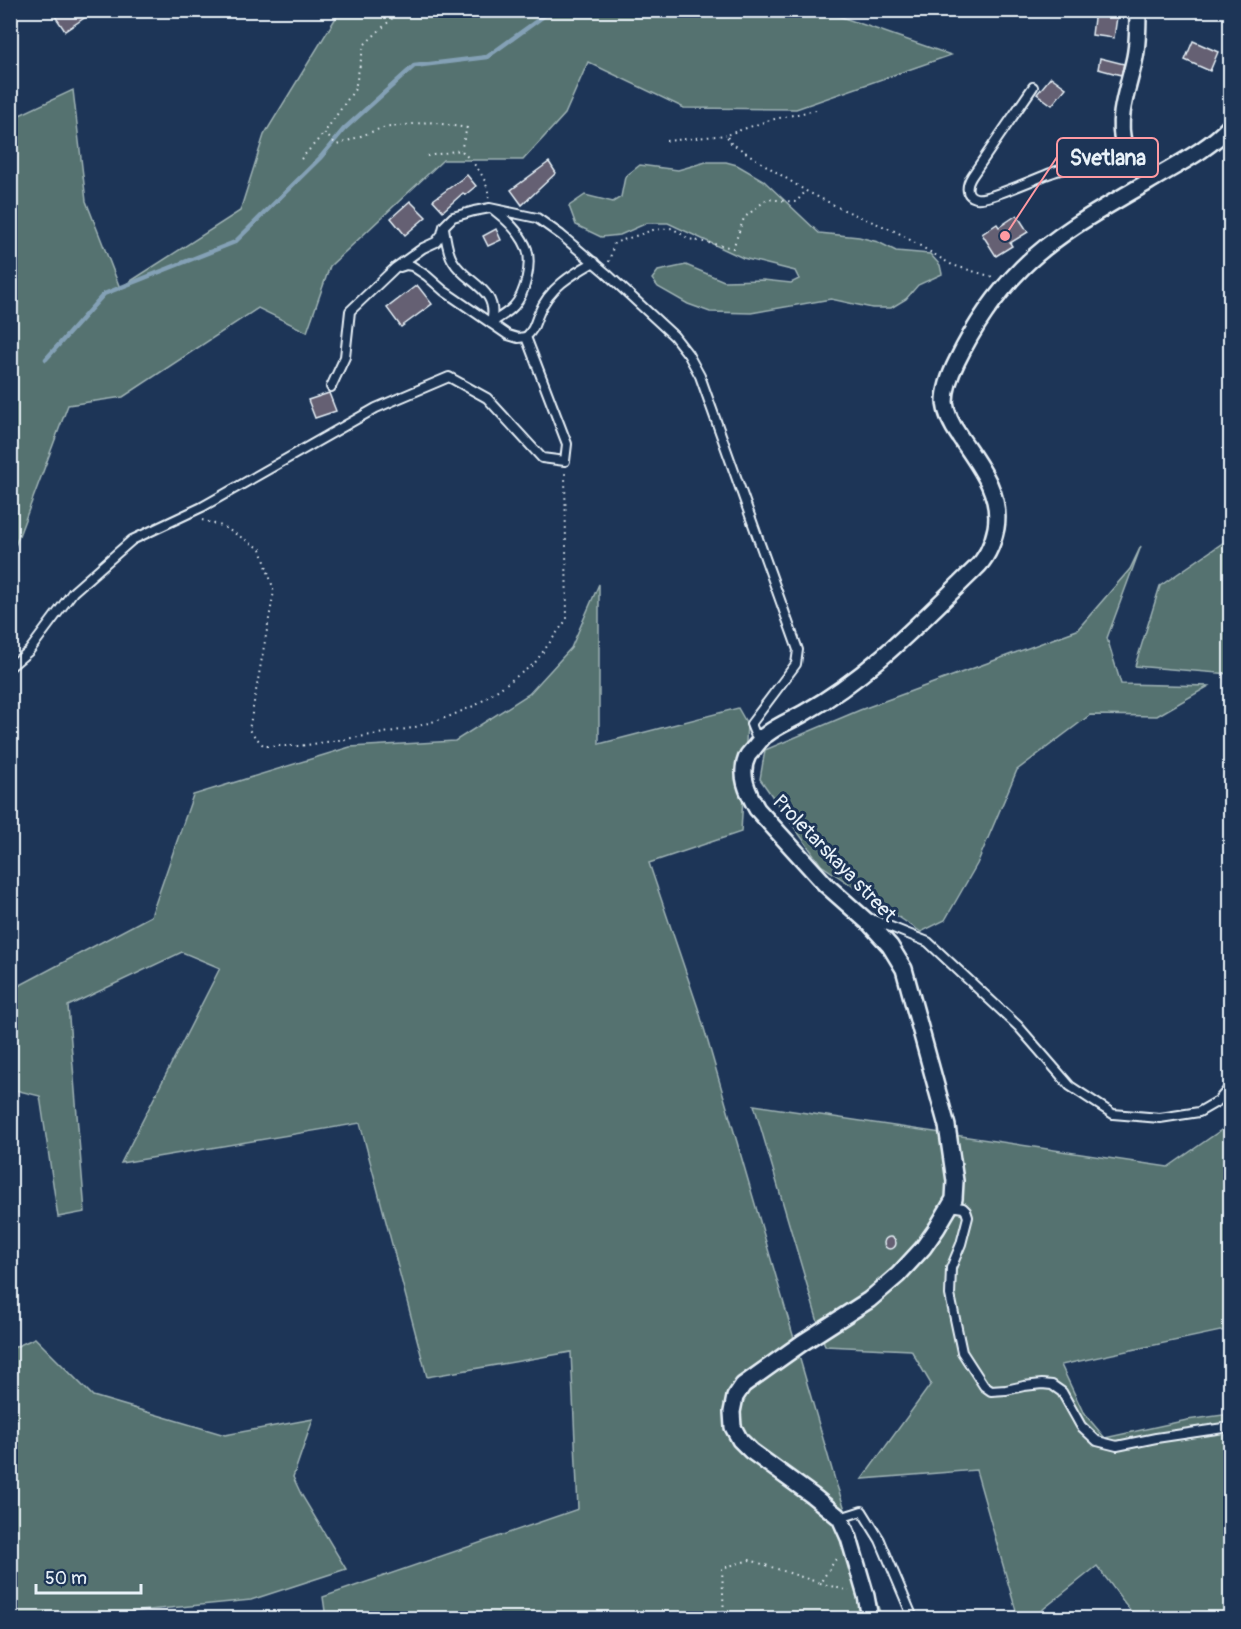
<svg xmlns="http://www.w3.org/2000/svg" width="1241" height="1629" font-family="Pangolin,sans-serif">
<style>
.green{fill:#557270;stroke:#9eb2b4;stroke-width:1.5}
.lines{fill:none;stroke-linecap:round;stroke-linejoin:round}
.stream{stroke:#84a1b6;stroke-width:4.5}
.building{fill:#656173;stroke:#e8f1f8;stroke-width:1.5}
.service-casing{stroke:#e8f1f8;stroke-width:12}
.minor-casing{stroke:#e8f1f8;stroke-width:20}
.path{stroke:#e8f1f8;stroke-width:2;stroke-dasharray:1.5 4.5;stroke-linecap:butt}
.service{stroke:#1d3557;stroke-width:8}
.minor{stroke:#1d3557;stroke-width:15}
.labels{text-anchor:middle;stroke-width:6;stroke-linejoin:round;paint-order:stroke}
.street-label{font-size:20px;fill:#e8f1f8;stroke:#1d3557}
.leader{fill:none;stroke:#ff9aa2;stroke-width:2}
.callout-dot{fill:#ff9aa2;stroke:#1d3557;stroke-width:2}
.callout{fill:#1d3557;stroke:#ff9aa2;stroke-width:2}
.callout-label{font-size:21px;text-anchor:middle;font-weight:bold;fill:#e8f1f8}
</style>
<rect width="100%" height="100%" fill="#1d3557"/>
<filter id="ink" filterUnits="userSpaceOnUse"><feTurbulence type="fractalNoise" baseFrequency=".0167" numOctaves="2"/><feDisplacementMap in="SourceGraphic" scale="12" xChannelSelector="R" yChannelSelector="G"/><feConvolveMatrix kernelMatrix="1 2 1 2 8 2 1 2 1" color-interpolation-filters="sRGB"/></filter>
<g filter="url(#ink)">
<g class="green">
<path d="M340,11H824L951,55L796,109L684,108L588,62L565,114L523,160H443L330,266L307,332L258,308L123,397L68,405L11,557V119L73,90L86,201L120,288L240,211L264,135Z"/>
<path d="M706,162H726L737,165L763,180L819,233L859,237L878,242L896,251L930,254L940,265L942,274L918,285L906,299L891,308H872L831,299L751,313L710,312L688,304L658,287L652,279L658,271L686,265L724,281L763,280L791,283L799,279L795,271L743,258L668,223H647L620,235L601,237L576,225L569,206L585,195L613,202L621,197L625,177L640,165L678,170Z"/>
<path d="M1230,538V674L1135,666L1160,586Z"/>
<path d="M1141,546L1107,638L1121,684L1209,686L1157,716L1090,715L1017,770L977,864L945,920L921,932L821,865L760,779L765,750L860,710L1077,630L1130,569Z"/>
<path d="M599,584V744L738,708L747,724L741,832L649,863L699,1011L835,1480L882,1618H326L323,1597L578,1509L571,1352L427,1377L360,1123L121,1163L220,968L182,952L68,1006L85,1212L58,1217L40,1096L11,1089V990L151,916L193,795L350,747L455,741L529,694L571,648Z"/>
<path d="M754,1105L1168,1167L1230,1124V1329L1061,1365L1083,1412L1105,1438L1187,1420L1230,1414V1618H1136L1097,1566L1032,1618H1018L976,1470L862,1479L931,1384L911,1350L825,1346Z"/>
<path d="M35,1338L93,1396L225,1435L313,1419L293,1477L301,1494L346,1569L251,1600L68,1618H11V1349Z"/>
</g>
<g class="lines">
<path class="stream" d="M46,359L104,294L235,242L320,158L344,129L414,66L487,57L552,10"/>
</g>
<g class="building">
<path d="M51,10H96L65,31Z"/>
<path d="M1095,10H1118L1114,38L1092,35Z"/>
<path d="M1193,41L1218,52L1210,71L1185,60Z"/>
<path d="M1100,58L1124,64L1121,75L1098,69Z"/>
<path d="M1051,77L1066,88L1052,105L1037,94Z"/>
<path d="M549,162L556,173L522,205L511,190Z"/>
<path d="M467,175L476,186L465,195L463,193L443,211L433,200Z"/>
<path d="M410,201L426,217L405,235L391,218Z"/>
<path d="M1017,215L1028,232L1010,243L1012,246L996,256L982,234L997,224L999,227Z"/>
<path d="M496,229L501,240L488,246L483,236Z"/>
<path d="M417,285L432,304L401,327L387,308Z"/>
<path d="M329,393L336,411L315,418L308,400Z"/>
<circle cx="890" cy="1243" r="6"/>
</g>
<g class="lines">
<g class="service-casing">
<g id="service">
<path d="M1033,87L972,176C967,184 964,195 976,198C987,201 1037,178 1051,173C1061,169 1072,167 1083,165C1101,161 1120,165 1138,167"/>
<path d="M444,228C446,238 447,252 453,261C466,284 500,288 491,323"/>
<path d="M400,267L406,265L412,266L427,276L444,291L508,335L518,338L526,337"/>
<path d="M491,323C498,318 508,313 514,306C525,294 532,265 527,249C521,233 507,220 494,210"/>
<path d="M331,387L345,357L350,311L395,268L423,248L436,242L442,234L444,226L453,217L474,211L490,208L537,218L561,235L606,273L674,336L688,354L700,376L798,650L796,664L751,724L755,734H764"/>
<path d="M10,667L29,651L73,592L132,540L202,507L376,408L449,377L487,398L542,458L565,461L567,444L526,337C535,328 534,324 539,313C549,288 571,275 594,262"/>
<path d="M871,919L928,942L1018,1026L1070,1086L1113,1114L1160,1118L1199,1112L1218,1101L1230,1087"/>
<path d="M954,1200L957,1207L963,1208L966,1211L968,1217L961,1244L951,1268L950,1295L962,1352L984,1386L991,1391L1006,1390L1024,1386L1042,1384L1052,1385L1062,1392L1081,1426L1097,1441L1117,1446L1156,1438L1230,1427"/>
<path d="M840,1518L862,1511L880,1540L913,1618"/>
</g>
</g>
<g class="minor-casing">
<g id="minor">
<path d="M1138,10C1138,26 1138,42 1135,57C1130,83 1115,118 1124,144C1129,159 1142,169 1154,178"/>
<path d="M870,1618L866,1596L849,1538L840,1518L813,1496L751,1451L740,1440L733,1427L732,1412L735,1397L743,1385L802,1343L869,1300L898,1275L923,1248L937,1228L954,1199L955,1181L947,1126L904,969L890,946L870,924L826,885L757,809C748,793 738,774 748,755C748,755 754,748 754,748C758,743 762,737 767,734C778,725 792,720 804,713C870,676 921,621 975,569C987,558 993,543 996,528C1002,493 978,464 960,437C953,427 946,415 945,402C945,389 951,373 957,361C973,328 996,294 1022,268C1057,233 1105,207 1148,182C1176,165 1208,150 1230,126"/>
</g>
</g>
<g class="path">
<path d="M401,10L364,45L355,89L324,133L337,145L382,128L429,122L467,128L461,150"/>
<path d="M816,110L770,120L726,135L731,143L806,191L844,210L897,232L952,265L993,277"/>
<path d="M666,141L726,135"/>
<path d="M427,156L461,150C476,166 487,176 489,199"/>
<path d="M301,159L324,133"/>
<path d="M609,262L614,243L653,230L672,228L689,239L733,248L744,218L767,199L796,202L806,191"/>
<path d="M202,520L222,526L261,549L274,591L249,730L264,746H300L378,734L412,728L448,717L478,704L534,664L567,619L565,472"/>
<path d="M820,1583L849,1591"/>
<path d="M724,1618L722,1568L750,1560L820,1583L838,1556"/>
</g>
<use href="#service" class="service"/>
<use href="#minor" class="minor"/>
</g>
</g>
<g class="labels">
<g class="street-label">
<text transform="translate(835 858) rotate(46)" y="7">Proletarskaya street</text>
</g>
</g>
<path class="leader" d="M1005 236L1057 157"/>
<circle class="callout-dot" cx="1005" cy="236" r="6"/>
<rect class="callout" x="1057" y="138" width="101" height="39" rx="6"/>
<g class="callout-label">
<text x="1108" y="165">Svetlana</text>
</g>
<rect width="1241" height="1629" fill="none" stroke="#1d3557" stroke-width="36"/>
<rect x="18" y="18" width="1205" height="1593" fill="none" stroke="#e8f1f8" stroke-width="2" filter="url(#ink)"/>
<path d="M36 1584v9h105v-9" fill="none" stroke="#e8f1f8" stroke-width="3"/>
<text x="45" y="1584" font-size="18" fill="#e8f1f8" stroke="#1d3557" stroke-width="4.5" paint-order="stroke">50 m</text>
</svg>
